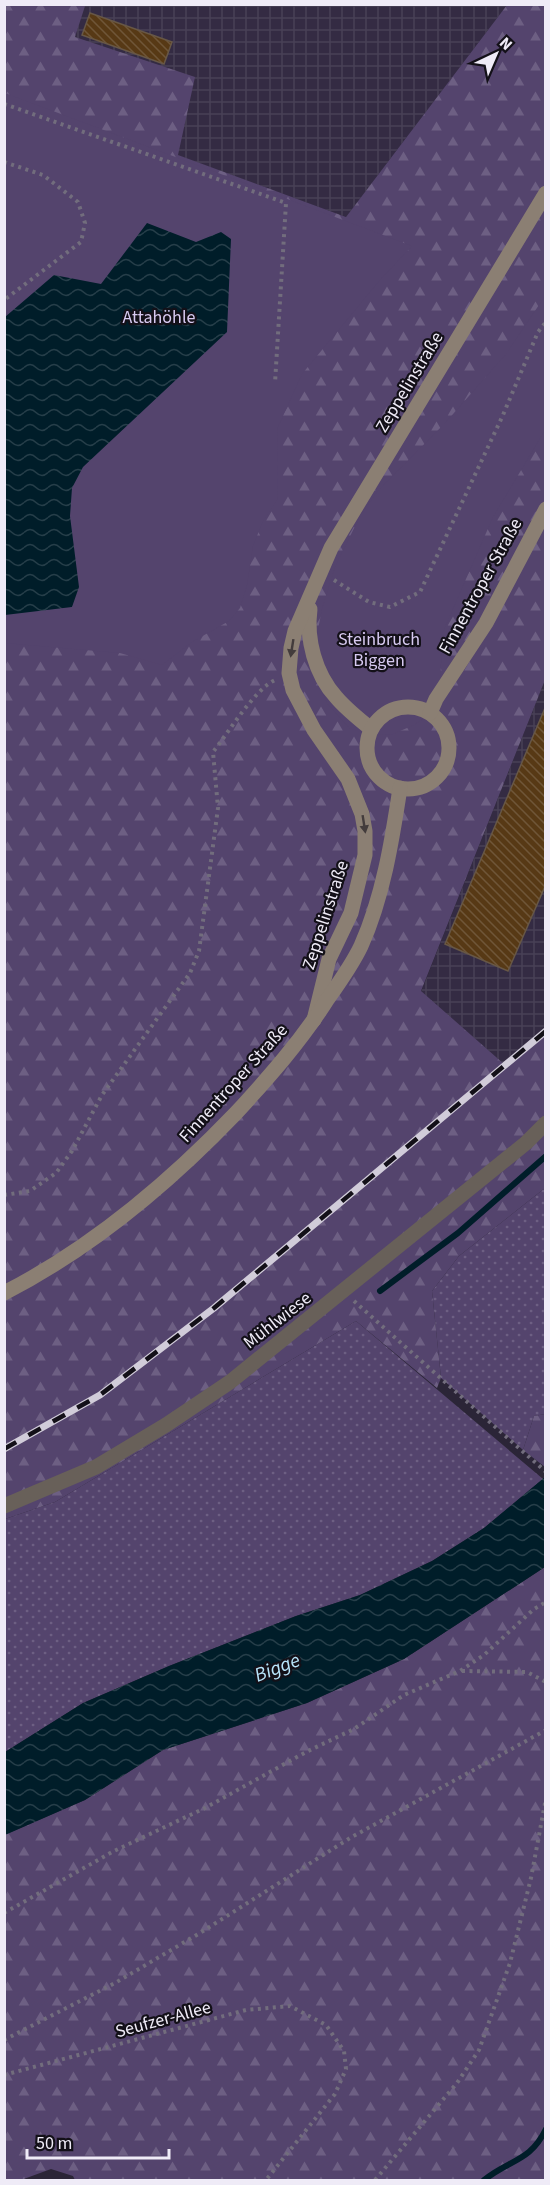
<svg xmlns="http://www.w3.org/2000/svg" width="550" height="2185" font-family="'Source Sans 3',sans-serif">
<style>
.industrial{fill:url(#industrial-grid)}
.grass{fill:url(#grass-dots)}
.forest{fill:url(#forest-firs)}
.park{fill:#54446d}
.water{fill:url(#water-waves)}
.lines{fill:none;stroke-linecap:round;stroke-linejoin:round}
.stream{stroke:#001d29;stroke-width:6}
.building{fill:url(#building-back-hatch);stroke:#675746;stroke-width:1.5}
.path{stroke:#726d7d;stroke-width:4;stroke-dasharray:3 4.5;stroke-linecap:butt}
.street{stroke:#686059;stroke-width:15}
.secondary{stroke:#8b7f73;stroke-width:15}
.rail-casing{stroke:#d1ccd9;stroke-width:7}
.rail{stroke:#131018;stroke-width:4.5;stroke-dasharray:14;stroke-linecap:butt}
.oneway{fill:#433c3c}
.labels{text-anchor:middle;stroke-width:4.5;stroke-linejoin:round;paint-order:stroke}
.park-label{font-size:18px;fill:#d7caf1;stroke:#131018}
.street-label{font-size:18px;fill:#efebf7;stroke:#131018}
.water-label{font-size:20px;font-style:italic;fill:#b8e5fb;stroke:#131018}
</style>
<defs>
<pattern id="industrial-grid" width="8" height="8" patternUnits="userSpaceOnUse" patternTransform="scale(1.5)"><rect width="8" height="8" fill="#342b43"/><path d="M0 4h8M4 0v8" fill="none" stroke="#484056"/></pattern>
<pattern id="grass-dots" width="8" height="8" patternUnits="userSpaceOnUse" patternTransform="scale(1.5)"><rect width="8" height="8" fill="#54446d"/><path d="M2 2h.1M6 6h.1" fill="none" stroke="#6d5f83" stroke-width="1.8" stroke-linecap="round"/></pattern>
<pattern id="forest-firs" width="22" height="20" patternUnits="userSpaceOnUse" patternTransform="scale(1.5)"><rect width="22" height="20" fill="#54446d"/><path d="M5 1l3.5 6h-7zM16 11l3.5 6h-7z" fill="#6d5f83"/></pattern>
<pattern id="water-waves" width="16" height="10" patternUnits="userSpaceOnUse" patternTransform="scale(1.5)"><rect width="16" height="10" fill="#001d29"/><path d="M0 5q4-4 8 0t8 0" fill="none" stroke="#263e49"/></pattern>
<pattern id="building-back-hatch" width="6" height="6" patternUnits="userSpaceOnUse" patternTransform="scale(1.5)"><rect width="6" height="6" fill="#573915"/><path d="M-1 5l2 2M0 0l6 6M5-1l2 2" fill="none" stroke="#6f5638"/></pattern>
</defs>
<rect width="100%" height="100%" fill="#2b2537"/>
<g class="industrial">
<path d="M80,5H507L346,217L177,155L75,37L84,6Z"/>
<path d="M545,680V1030L504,1064L421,992Z"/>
</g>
<g class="grass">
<path d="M545,1188V1414L534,1416L523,1450L441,1378L432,1291L459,1256Z"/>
<path d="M356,1321L543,1479L484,1528L432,1561L360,1595L296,1616L169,1666L83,1703L5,1752V1519L55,1502Z"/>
</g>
<g class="forest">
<path d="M80,4L85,6L75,37L195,77L178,155L346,217L507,5H545V680L421,991L504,1064L545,1030V1188L459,1256L432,1291L441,1378L437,1388L356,1321L55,1502L5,1519V5Z"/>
<path d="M545,1414H546L545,1467L523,1450L534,1416Z"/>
<path d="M545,1567V2180H75L73,2176L51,2169L21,2180H5L4,1835L85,1800L163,1750L307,1703L404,1659Z"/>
</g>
<g class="park">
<path d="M5,93L412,246L380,280L302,374L278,427L277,500L263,521L253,546L247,585L240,608L229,621L192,642L162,665L120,653L5,643Z"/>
<path d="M545,296V430L493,517L442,634L440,693L424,718L414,725L393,734L370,735L349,728L327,703L316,676L315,645L322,609L335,567L361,514L377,492L446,422L506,354Z"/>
</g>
<g class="water">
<path d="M147,223L196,242L221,232L231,239L227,332L83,467L72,488L70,516L79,587L72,607L5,615V317L54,275L101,284Z"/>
<path d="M545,1477V1567L404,1659L307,1703L163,1750L85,1800L5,1835V1752L83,1703L169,1666L296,1616L360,1595L432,1561L484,1528Z"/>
</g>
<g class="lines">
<g class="stream">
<path d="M380,1291L458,1233L546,1156"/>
<path d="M484,2180C510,2159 530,2162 546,2129"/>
</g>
</g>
<g class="building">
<path d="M90,13L172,42L164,64L82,35Z"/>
<path d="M545,708L546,884L508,971L445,944Z"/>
</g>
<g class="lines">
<g class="path">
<path d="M4,104L286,203L275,383"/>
<path d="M4,162L43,175L78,202L85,223L81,242L4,300"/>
<path d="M334,580L369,602L390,607L420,592L503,415L538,332L546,322"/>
<path d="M4,1195L30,1191L56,1173L72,1151L102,1095L190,973L199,951L218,808L213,752C228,733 255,689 275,680"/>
<path d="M354,1301L546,1472"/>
<path d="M462,1671L527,1672L546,1682"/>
<path d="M4,1913L114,1851L205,1808L306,1752L354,1729L404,1695L460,1671L484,1655L534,1609L546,1602"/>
<path d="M4,2040L115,1983L200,1933L350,1838L546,1730"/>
<path d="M4,2075L246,2010L290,2006L326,2025L344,2051L346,2069L335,2094L266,2180"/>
<path d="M375,2180L457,2083L479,2050L510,1963L531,1878L546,1798"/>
</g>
<path class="street" d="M4,1506L96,1467L166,1425L230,1382L526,1143L546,1123"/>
<g class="secondary">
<path d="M310,609C306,639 315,674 336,697C346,709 359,719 371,729"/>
<circle cx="408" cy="748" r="41"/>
<path d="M430,713L436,699L486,623L546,509"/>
<path d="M314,1020L329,959L351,913L365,855V831L362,814L348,779L314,730L293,690L289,673L291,648L295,631L331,548L546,193"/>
<path d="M4,1293C92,1248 168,1184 236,1113C269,1077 301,1041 327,1000C339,983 352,965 361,946C383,897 392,841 400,788"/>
</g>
<g class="rail-casing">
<path id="rail" d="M4,1449L100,1395L214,1308L546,1031"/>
</g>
<use href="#rail" class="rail"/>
</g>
<defs><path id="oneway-solid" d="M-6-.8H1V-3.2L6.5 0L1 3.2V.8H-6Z" transform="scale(1.5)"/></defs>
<g class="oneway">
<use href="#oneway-solid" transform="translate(292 648) rotate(99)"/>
<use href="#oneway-solid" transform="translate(364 824) rotate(81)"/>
</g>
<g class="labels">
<g class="park-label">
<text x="159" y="323">Attahöhle</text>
<text x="379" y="645">Steinbruch<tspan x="379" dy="21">Biggen</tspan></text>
</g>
<g class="street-label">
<text transform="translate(409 382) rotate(-59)" y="6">Zeppelinstraße</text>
<text transform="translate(480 586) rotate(-61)" y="6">Finnentroper Straße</text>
<text transform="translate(325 915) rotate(-72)" y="6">Zeppelinstraße</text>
<text transform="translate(233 1083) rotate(-48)" y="6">Finnentroper Straße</text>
<text transform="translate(277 1320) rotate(-38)" y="6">Mühlwiese</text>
<text transform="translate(163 2019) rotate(-15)" y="6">Seufzer-Allee</text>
</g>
<g class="water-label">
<text transform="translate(277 1667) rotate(-21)" y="7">Bigge</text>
</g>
</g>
<rect width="550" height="2185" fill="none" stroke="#efebf7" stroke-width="12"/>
<g transform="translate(496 54) rotate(44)" stroke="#131018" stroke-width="4.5" paint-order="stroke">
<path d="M0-4.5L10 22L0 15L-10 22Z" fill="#efebf7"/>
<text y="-9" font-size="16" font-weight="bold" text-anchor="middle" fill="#efebf7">N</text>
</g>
<path d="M27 2149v9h142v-9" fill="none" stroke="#efebf7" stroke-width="3"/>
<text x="36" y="2149" font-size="18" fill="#efebf7" stroke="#131018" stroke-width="4.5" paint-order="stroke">50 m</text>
</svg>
